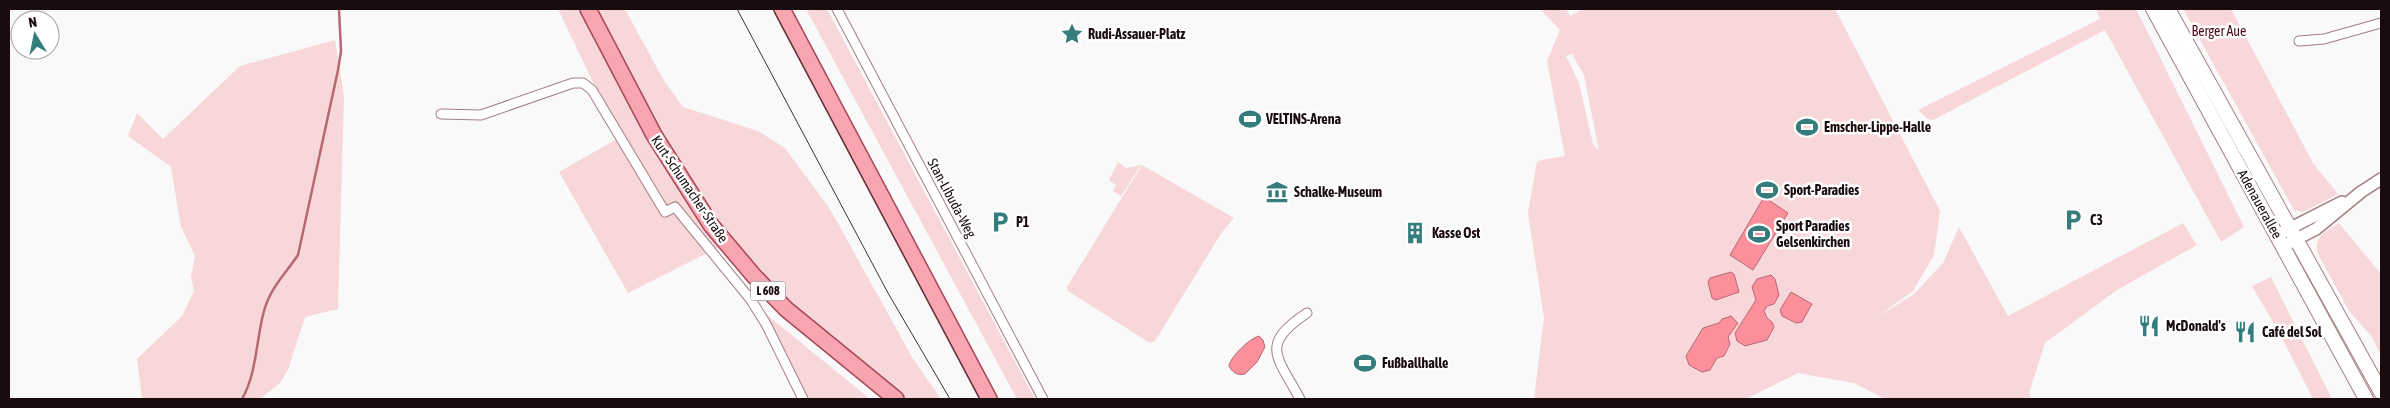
<svg xmlns="http://www.w3.org/2000/svg" width="2390" height="408" font-family="'Asap Condensed',sans-serif">
<style>
.green{fill:#f7d7d9;fill-rule:evenodd}
.water{fill:#fb909c;stroke:#b86871}
.lines{fill:none;stroke-linecap:round;stroke-linejoin:round}
.stream{stroke:#b86871;stroke-width:2.5}
.minor-casing{stroke:#a57e81;stroke-width:11}
.tertiary-casing{stroke:#a57e81;stroke-width:14}
.secondary-casing{stroke:#a57e81;stroke-width:16}
.primary-casing{stroke:#a74856;stroke-width:18}
.minor{stroke:#fff;stroke-width:9}
.tertiary{stroke:#fff;stroke-width:11}
.secondary{stroke:#fff;stroke-width:14}
.primary{stroke:#f8a4b1;stroke-width:15}
.tram{stroke:#3e3234;stroke-width:1}
.labels{text-anchor:middle;stroke-width:5;stroke-linejoin:round;paint-order:stroke}
.shield{fill:#fff;stroke:#5f5556;stroke-width:1}
.shield-label{font-size:12px;font-weight:bold;fill:#1a0c0e}
.park-label{font-size:14px;fill:#4f0d1b;stroke:#fff}
.poi-label{font-size:14px;font-weight:bold;fill:#1a0c0e;stroke:#fff;text-anchor:start}
.street-label{font-size:14px;fill:#1a0c0e;stroke:#fff}
</style>
<rect width="100%" height="100%" fill="#f9f9f9"/>
<g class="green">
<path d="M558,9H625L663,79L683,107L758,131L785,148L830,209L912,357L941,399H906L864,366L764,278L733,240L628,293L559,172L622,136L593,82Z"/>
<path d="M806,9H827L1035,399H1017Z"/>
<path d="M1540,9H1566L1570,16L1583,9H1835L1940,211L1934,255L1913,291L1877,317L1913,295L1943,263L1959,227L2008,316L2183,223L2197,245L2117,290L2045,343L2030,390V399H1885L1854,383L1798,373L1746,399H1534L1544,318L1528,213L1537,161L1565,156L1547,61L1560,30ZM1572,54L1584,75L1599,151L1593,144L1579,83L1566,56Z"/>
<path d="M2096,9H2136L2244,227L2221,242L2105,30L1933,120L1928,119L1918,110L2100,19Z"/>
<path d="M2183,9H2231L2313,163L2338,194L2303,212L2294,210Z"/>
<path d="M335,40L344,97L338,309L305,317L288,370L280,383L260,399H142L137,359L182,316L194,291L191,277L195,256L181,227L171,167L128,136L137,113L163,139L240,66Z"/>
<path d="M1118,162L1126,168L1141,165L1121,196L1113,191L1116,185L1109,180Z"/>
<path d="M1142,165L1234,218L1222,232L1155,341L1150,343L1068,291L1067,287Z"/>
<path d="M2339,223L2381,274V355L2371,336L2349,311L2318,254C2313,237 2326,231 2339,223Z"/>
<path d="M2271,277L2332,399H2313L2280,334L2252,286Z"/>
<path d="M766,314L870,399H806Z"/>
</g>
<g class="water">
<path d="M1764,197L1788,213L1753,270L1730,255Z"/>
<path d="M1731,272L1734,274L1739,292L1716,300L1712,298L1708,282L1710,278Z"/>
<path d="M1771,275L1775,279L1779,295L1774,304L1767,306L1764,311L1767,318L1772,322L1774,327L1767,340L1745,346L1737,341L1735,333L1756,300L1752,287L1757,279Z"/>
<path d="M1791,292L1812,304L1802,322L1796,323L1782,316L1780,310Z"/>
<path d="M1731,316L1738,323L1728,337L1730,344L1724,356L1717,358L1710,370L1702,372L1689,365L1686,356L1703,328L1719,323L1722,319Z"/>
<path d="M1259,336L1263,340L1265,347L1257,362L1245,374C1237,376 1232,372 1229,366C1230,357 1250,338 1259,336Z"/>
</g>
<g class="lines">
<path class="stream" d="M242,399C257,373 256,340 264,311C270,288 286,273 298,255L338,70L341,51L339,9"/>
<g class="minor-casing">
<g id="minor">
<path d="M837,9L1043,399"/>
<path d="M2299,41L2324,39L2381,23"/>
<path d="M441,114L481,115L573,83H583L592,90L665,212L675,207L751,300L766,324L803,399"/>
<path d="M1300,399C1277,356 1259,345 1307,313"/>
</g>
</g>
<g class="tertiary-casing">
<g id="tertiary">
<path d="M2277,235L2342,202"/>
<path d="M2283,246L2316,229L2361,192L2381,179"/>
</g>
</g>
<g class="secondary-casing">
<g id="secondary">
<path d="M2153,9L2366,399"/>
<path d="M2168,9L2381,392"/>
</g>
</g>
<g class="primary-casing">
<g id="primary">
<path d="M588,9L654,135L711,225L754,276L786,309L896,399"/>
<path d="M782,9L989,399"/>
</g>
</g>
<use href="#minor" class="minor"/>
<use href="#tertiary" class="tertiary"/>
<use href="#secondary" class="secondary"/>
<use href="#primary" class="primary"/>
<g class="tram">
<path d="M737,9L888,293L950,399"/>
<path d="M773,9L980,399"/>
</g>
</g>
<defs>
<g id="sight-bare" transform="scale(1.725)"><path d="M0-6L1.8-2.2L6-1.7L2.9 1.2L3.7 5.4L0 3.3L-3.7 5.4L-2.9 1.2L-6-1.7L-1.8-2.2Z" fill="#347d7c" stroke="#fff" stroke-width="2.5" paint-order="stroke"/></g>
<g id="stadium-bare" transform="scale(1.725)"><path d="M0-5a6.5 5 0 1 0 0 10a6.5 5 0 1 0 0-10ZM-3.5-1.8h7v3.6h-7Z" fill="#347d7c" stroke="#fff" stroke-width="2.5" paint-order="stroke"/></g>
<g id="museum-bare" transform="scale(1.725)"><path d="M0-6L6-3V-2H-6V-3ZM-5-1h2V3h-2ZM-1-1h2V3h-2ZM3-1h2V3H3ZM-6 4H6V6H-6Z" fill="#347d7c" stroke="#fff" stroke-width="2.5" paint-order="stroke"/></g>
<g id="parking-bare" transform="scale(1.725)"><path d="M-3.5-5.5H1a3.5 3.5 0 0 1 0 7H-1V5.5H-3.5ZM-1-3.4V-.6H.8a1.4 1.4 0 0 0 0-2.8Z" fill="#347d7c" stroke="#fff" stroke-width="2.5" paint-order="stroke"/></g>
<g id="building-bare" transform="scale(1.725)"><path d="M-4-6H4V6H1V3H-1V6H-4ZM-2.5-4.3h1.7v1.8h-1.7ZM.8-4.3h1.7v1.8H.8ZM-2.5-1h1.7V.8h-1.7ZM.8-1h1.7V.8H.8Z" fill="#347d7c" stroke="#fff" stroke-width="2.5" paint-order="stroke"/></g>
<g id="restaurant-bare" transform="scale(1.725)"><path d="M-5-6h1v4h1v-4h1v4h1v-4h1v5L-1.5 .5V6h-2V.5L-5-1ZM5-6V6H3V1.5H1.5Q1.5-4 5-6Z" fill="#347d7c" stroke="#fff" stroke-width="2.5" paint-order="stroke"/></g>
</defs>
<g fill-rule="evenodd">
<use href="#sight-bare" x="1072" y="34"/>
<use href="#stadium-bare" x="1250" y="119"/>
<use href="#stadium-bare" x="1807" y="127"/>
<use href="#stadium-bare" x="1767" y="190"/>
<use href="#museum-bare" x="1277" y="192"/>
<use href="#parking-bare" x="2073" y="220"/>
<use href="#parking-bare" x="1000" y="222"/>
<use href="#building-bare" x="1415" y="233"/>
<use href="#stadium-bare" x="1759" y="234"/>
<use href="#restaurant-bare" x="2149" y="326"/>
<use href="#restaurant-bare" x="2245" y="332"/>
<use href="#stadium-bare" x="1365" y="363"/>
</g>
<g class="labels">
<rect class="shield" x="750.5" y="281.5" width="35" height="19" rx="4"/>
<g class="shield-label">
<text x="768" y="295">L 608</text>
</g>
<g class="park-label">
<text x="2219" y="36">Berger Aue</text>
</g>
<g class="poi-label">
<text x="1088" y="39">Rudi-Assauer-Platz</text>
<text x="1266" y="124">VELTINS-Arena</text>
<text x="1824" y="132">Emscher-Lippe-Halle</text>
<text x="1784" y="195">Sport-Paradies</text>
<text x="1294" y="197">Schalke-Museum</text>
<text x="2090" y="225">C3</text>
<text x="1016" y="227">P1</text>
<text x="1776" y="231">Sport Paradies<tspan x="1776" dy="16">Gelsenkirchen</tspan></text>
<text x="1432" y="238">Kasse Ost</text>
<text x="2166" y="331">McDonald's</text>
<text x="2262" y="337">Café del Sol</text>
<text x="1382" y="368">Fußballhalle</text>
</g>
<g class="street-label">
<text transform="translate(690 189) rotate(56)" y="5">Kurt-Schumacher-Straße</text>
<text transform="translate(952 198) rotate(62)" y="5">Stan-Libuda-Weg</text>
<text transform="translate(2260 204) rotate(61)" y="5">Adenauerallee</text>
</g>
</g>
<rect width="2390" height="408" fill="none" stroke="#1a0c0e" stroke-width="20"/>
<g transform="translate(35 35) rotate(350)"><circle r="24" fill="#ffffff" stroke="#a39e9f"/>
<path d="M0-4L9 19L0 12L-9 19Z" fill="#347d7c"/>
<text y="-8" font-size="14" font-weight="bold" text-anchor="middle" fill="#1a0c0e">N</text>
</g>
</svg>
